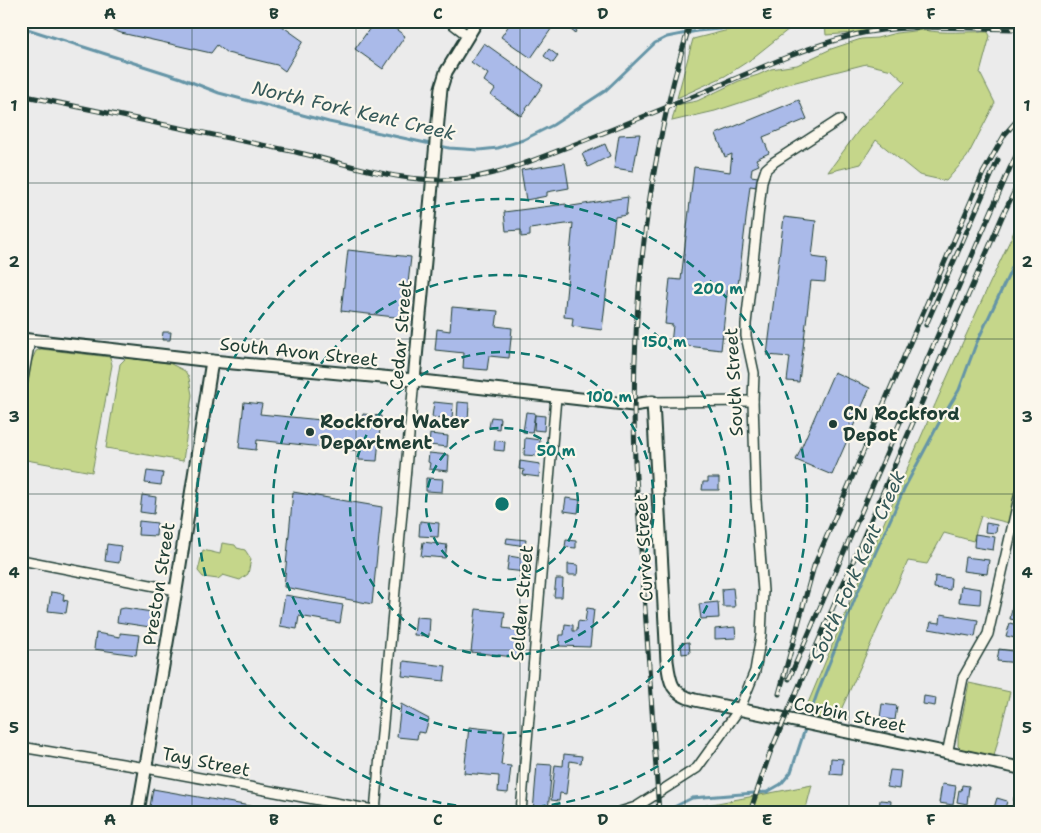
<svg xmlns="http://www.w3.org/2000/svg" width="1041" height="833" font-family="'Shantell Sans',sans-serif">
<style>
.green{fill:#c5d68a;stroke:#728a5f}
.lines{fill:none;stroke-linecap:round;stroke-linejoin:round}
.stream{stroke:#6595a7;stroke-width:3}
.building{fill:#aabae9;stroke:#1f3d34}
.minor-casing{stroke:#1f3d34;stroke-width:12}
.tertiary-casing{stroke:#1f3d34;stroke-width:15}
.minor{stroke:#fbf7ec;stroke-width:9}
.tertiary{stroke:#fbf7ec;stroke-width:11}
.rail-casing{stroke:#1f3d34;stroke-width:5}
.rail{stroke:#fbf7ec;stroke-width:3;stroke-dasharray:9;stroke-linecap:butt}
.grid{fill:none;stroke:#1f3d34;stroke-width:1;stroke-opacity:0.55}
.ring{fill:none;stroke:#0f766e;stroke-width:2.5;stroke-dasharray:9 6}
.poi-dot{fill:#1f3d34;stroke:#fbf7ec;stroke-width:2}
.labels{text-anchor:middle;stroke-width:4.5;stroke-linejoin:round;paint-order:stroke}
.street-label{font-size:18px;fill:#1f3d34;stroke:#fbf7ec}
.poi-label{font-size:18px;font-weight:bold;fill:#1f3d34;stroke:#fbf7ec;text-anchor:start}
.water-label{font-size:19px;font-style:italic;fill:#365a5a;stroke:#fbf7ec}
.centre{fill:#0f766e;stroke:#fbf7ec;stroke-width:2.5}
.ring-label{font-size:15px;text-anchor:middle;font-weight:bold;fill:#0f766e;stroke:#fbf7ec;stroke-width:4.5;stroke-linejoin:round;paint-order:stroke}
.neatline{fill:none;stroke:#1f3d34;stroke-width:2}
.grid-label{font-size:16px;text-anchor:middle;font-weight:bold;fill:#1f3d34}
</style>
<rect width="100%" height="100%" fill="#ebebeb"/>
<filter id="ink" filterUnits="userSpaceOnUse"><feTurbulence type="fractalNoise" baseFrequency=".02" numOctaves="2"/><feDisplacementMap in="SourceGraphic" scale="10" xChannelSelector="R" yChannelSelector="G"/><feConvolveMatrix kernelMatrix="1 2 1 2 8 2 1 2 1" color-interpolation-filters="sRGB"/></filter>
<g filter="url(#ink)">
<g class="green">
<path d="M764,21H799L750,60L725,76L677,98L693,39Z"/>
<path d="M830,21H1020V22L826,35L825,23Z"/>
<path d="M923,30C944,34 967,31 988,32L990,36L980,73L995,103L967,157L946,181L919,175L876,140L861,164L828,172L859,130L905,82L892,70L866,64L784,85L761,96L715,111L672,121L676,105L697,101L739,81L758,75L771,69L797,65L831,49L861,39L877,38L896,33Z"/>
<path d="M1020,219V472L1009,523L981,516L973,541L944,533L927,564L908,561L836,721L803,715C873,548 942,382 1020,219Z"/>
<path d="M41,349L110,357L112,365L92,472L21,459V421L31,362L36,351Z"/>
<path d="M126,358L169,363L185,371L189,378L192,395L183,461L106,448L120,364Z"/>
<path d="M222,543L235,545L237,548L245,550L251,559L248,574L240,580L223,575L218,579L203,577L198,571L203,550L220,554Z"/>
<path d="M969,683L1010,692L994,756L961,749L958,746V737Z"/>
<path d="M812,785L805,812H679L681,810Z"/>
</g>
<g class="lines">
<g class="stream">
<path d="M21,27L181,78L219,93L329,122L449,148L479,150L498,148L523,140L553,125L605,91L655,43L667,37L697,31L720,29L745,21"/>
<path d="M808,720L817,694L856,596L905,487L939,423L959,390L976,344L1020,251"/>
<path d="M664,812L692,798L767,792L781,784L791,772L806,726"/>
</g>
</g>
<g class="building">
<path d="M89,21H275L303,41L285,71L277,65L227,53L217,45L211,53L121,33Z"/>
<path d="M375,21H385L405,36L383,69L355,49Z"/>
<path d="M504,21H548L554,25L531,58L501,37L509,25Z"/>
<path d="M558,21H581L575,33Z"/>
<path d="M484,43L543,85L521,116L491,95L495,89L484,81L488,74L471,62Z"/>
<path d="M549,49L558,56L553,63L544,56Z"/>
<path d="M799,100L807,119L763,137L769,153L756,159L759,165L752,168L751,176L758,177L757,187L750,186L738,286L728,285L721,350L671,344L673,325L665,324L670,279L681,280L694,167L730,172L732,154L725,157L716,134Z"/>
<path d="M640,134L633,171L614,168L619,135Z"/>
<path d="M605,144L610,156L588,167L582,154Z"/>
<path d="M565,163L569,188L547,192V196L526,200L521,170Z"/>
<path d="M628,197L626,215L615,217L602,330L572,326L573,318L564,317L573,223L530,229V236L521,237V230L506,231L504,212L566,204V207Z"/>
<path d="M784,217L816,221L812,257L827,259L825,282L811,281L799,382L787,381L790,357L767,355Z"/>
<path d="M348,250L411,257L404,318L341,311Z"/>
<path d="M452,307L498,311L496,326L512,328L509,358L489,356L487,370L463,368L464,353L435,350L437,329L450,331Z"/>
<path d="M163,332H171L170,340H162Z"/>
<path d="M834,372L870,388L832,475L796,460Z"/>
<path d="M244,402L262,404L260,414L362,424L363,414L381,416L377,461L359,460L360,451L257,440L256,450L239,448Z"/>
<path d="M434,402L453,404L452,419L432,417Z"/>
<path d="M458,402L469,403L468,421L457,420Z"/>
<path d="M526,412L535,413L532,433L523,432Z"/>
<path d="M535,415L545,416L544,431L534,430Z"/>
<path d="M491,417L500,418L499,429L489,427Z"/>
<path d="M430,434L448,436L447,447L429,445Z"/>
<path d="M525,438L540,440L538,456L524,455Z"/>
<path d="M495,440L505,442L504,451L494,450Z"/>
<path d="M429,453L449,455L448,471L429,469L430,463L428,462Z"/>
<path d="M520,461L540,464L539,477L523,475L524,470L519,469Z"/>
<path d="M147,471L163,473L161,485L145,483Z"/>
<path d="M426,478L443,479L442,492L426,491Z"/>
<path d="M708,478H719V490H702L703,482H708Z"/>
<path d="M293,492L382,507L372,604L284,587Z"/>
<path d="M142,495L156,497L154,514L140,512Z"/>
<path d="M566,498L580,500L578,513L564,511Z"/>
<path d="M139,521L157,523L156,536L138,535Z"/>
<path d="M420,521L439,523L438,537L419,536Z"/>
<path d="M986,523L997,525L996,533L985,532Z"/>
<path d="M975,534L995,537L993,550L974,547Z"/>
<path d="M507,538L526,540L525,546L506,543Z"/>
<path d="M566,540L576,541V548L565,547Z"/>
<path d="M423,542L447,545L445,558L421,556Z"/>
<path d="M107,544L121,546L119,563L105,561Z"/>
<path d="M509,556L527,559L525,572L507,570Z"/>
<path d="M965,557L989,560L987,574L963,571Z"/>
<path d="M568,564L578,565L577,575H568Z"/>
<path d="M935,576L951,578L950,590L934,588Z"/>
<path d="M556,579H563L562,597H554Z"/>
<path d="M961,586L981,589L980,604L959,602Z"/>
<path d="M733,588L735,607H723L722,589Z"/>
<path d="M51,592L64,594L63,600L68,601L66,613L48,611Z"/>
<path d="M285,595L343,605L340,623L299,616L297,629L280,626Z"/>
<path d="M718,602L719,618L701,619L699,604Z"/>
<path d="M1013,603L1020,604V621L1010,619Z"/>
<path d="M125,608L152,612L150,627L117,622L119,609Z"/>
<path d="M587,608L594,609L590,647L559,646L560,635H564L565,624L573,625V631H577L578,621L585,622Z"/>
<path d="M476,609L505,612L503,628L525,631L522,658L471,652Z"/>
<path d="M941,614L978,620L975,637L929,629L931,622L940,623Z"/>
<path d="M416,617L430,618L429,636L414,635Z"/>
<path d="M1010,623L1020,626V639L1006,636Z"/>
<path d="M735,627L736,638L715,639V629Z"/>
<path d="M96,633L120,637V633L139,635L136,655L94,649Z"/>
<path d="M689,642L690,653L682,654L681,643Z"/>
<path d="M999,649L1020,652V663L997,661Z"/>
<path d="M404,661L446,666L444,681L402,676Z"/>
<path d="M924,696L936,698L935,706L923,704Z"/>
<path d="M401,704L429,719L425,733L418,732L417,739L397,737Z"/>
<path d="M882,704L897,706L895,720L880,718Z"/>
<path d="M469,727L505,731L501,765L511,766L508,793L498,792L499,776L464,773Z"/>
<path d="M564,754L582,756L581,763L570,761L566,794L560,793L559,801L551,800L555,765L563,766Z"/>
<path d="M831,758L843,759L842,775L830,774Z"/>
<path d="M537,764L552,765L548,812H533Z"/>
<path d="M890,770L901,771L899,789L887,787Z"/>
<path d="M942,784L956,786L953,805L939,803Z"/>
<path d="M962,785L969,786L967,804L957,802L959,790L961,791Z"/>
<path d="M153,789L256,807L255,812H149Z"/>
<path d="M1018,795H1020V811L1012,810L1014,797L1018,798Z"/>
<path d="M997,798L1007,801L1004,812L993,811Z"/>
<path d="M880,800L891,801L890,812H879Z"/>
</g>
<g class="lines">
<g class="minor-casing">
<g id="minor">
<path d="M449,21L467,35"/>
<path d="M21,390L30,340"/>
<path d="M653,402L753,401"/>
<path d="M21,560L176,590"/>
<path d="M21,747L146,768L384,812"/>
<path d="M947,754L963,678L988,634L1020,493"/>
<path d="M375,811L414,380"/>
<path d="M521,812L556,397"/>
<path d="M620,812L636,807L697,768L740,708L755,671L761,635L763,591L756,500L753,401L754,373L746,336V324L762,181L766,169L774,162L839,120"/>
</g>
</g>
<g class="tertiary-casing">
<g id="tertiary">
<path d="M21,339L212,361L414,380L633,405L653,402L667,661C670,683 671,694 695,700L1020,768"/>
<path d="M414,380L441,88L446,72L477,21"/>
<path d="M138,812L176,590L212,361"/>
</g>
</g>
<use href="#minor" class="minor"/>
<use href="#tertiary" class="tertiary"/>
<g class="rail-casing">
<g id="rail">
<path d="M21,95C111,114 201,132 291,151C351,164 407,187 469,178C509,172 546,155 583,141C628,123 673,105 718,86C762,67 807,47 854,35C908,22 965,29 1020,29"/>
<path d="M926,325L998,160"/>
<path d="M789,679L1010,168L1020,148"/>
<path d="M779,694L814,566L983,173L1005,134L1020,117"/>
<path d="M659,812L635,462C630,313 646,163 691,21"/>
<path d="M750,812L770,753L1002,217L1020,180"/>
</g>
</g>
<use href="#rail" class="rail"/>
</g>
</g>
<path class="grid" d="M192,21V812M356,21V812M520,21V812M685,21V812M849,21V812M21,183H1020M21,339H1020M21,494H1020M21,650H1020"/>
<g class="ring">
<circle cx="502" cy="504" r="76"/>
<circle cx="502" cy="504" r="152"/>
<circle cx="502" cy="504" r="229"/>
<circle cx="502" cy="504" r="305"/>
</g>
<g class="poi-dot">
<circle cx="833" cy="424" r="5"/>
<circle cx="310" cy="432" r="5"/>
</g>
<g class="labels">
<g class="street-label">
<text transform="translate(401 335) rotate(-85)" y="6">Cedar Street</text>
<text transform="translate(299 352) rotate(6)" y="6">South Avon Street</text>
<text transform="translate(734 382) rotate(-93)" y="6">South Street</text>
<text transform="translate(644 548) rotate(-93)" y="6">Curve Street</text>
<text transform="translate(159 584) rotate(-81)" y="6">Preston Street</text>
<text transform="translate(522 603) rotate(-85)" y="6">Selden Street</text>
<text transform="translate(850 715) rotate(12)" y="6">Corbin Street</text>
<text transform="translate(206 762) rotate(11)" y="6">Tay Street</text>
</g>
<g class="poi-label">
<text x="843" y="420">CN Rockford<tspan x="843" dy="21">Depot</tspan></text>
<text x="320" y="428">Rockford Water<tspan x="320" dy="21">Department</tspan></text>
</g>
<g class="water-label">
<text transform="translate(354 110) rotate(13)" y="7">North Fork Kent Creek</text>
<text transform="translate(857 566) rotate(-66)" y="7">South Fork Kent Creek</text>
</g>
</g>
<circle cx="502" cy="504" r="8" class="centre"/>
<g class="ring-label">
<text x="718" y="294">200 m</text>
<text x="664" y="347">150 m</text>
<text x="609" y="402">100 m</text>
<text x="556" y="456">50 m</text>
</g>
<rect width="1041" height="833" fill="none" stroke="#fbf7ec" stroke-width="55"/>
<rect x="28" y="28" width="986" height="778" class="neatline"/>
<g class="grid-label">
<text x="110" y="19">A</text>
<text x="274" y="19">B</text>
<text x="438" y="19">C</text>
<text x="603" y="19">D</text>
<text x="767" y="19">E</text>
<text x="931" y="19">F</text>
<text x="14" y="111">1</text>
<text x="1027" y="111">1</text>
<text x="14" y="267">2</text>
<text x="1027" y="267">2</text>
<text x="14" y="422">3</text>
<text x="1027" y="422">3</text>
<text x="14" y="578">4</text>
<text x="1027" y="578">4</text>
<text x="14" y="733">5</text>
<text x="1027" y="733">5</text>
<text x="110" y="825">A</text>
<text x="274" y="825">B</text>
<text x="438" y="825">C</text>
<text x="603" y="825">D</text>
<text x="767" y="825">E</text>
<text x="931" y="825">F</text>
</g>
</svg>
